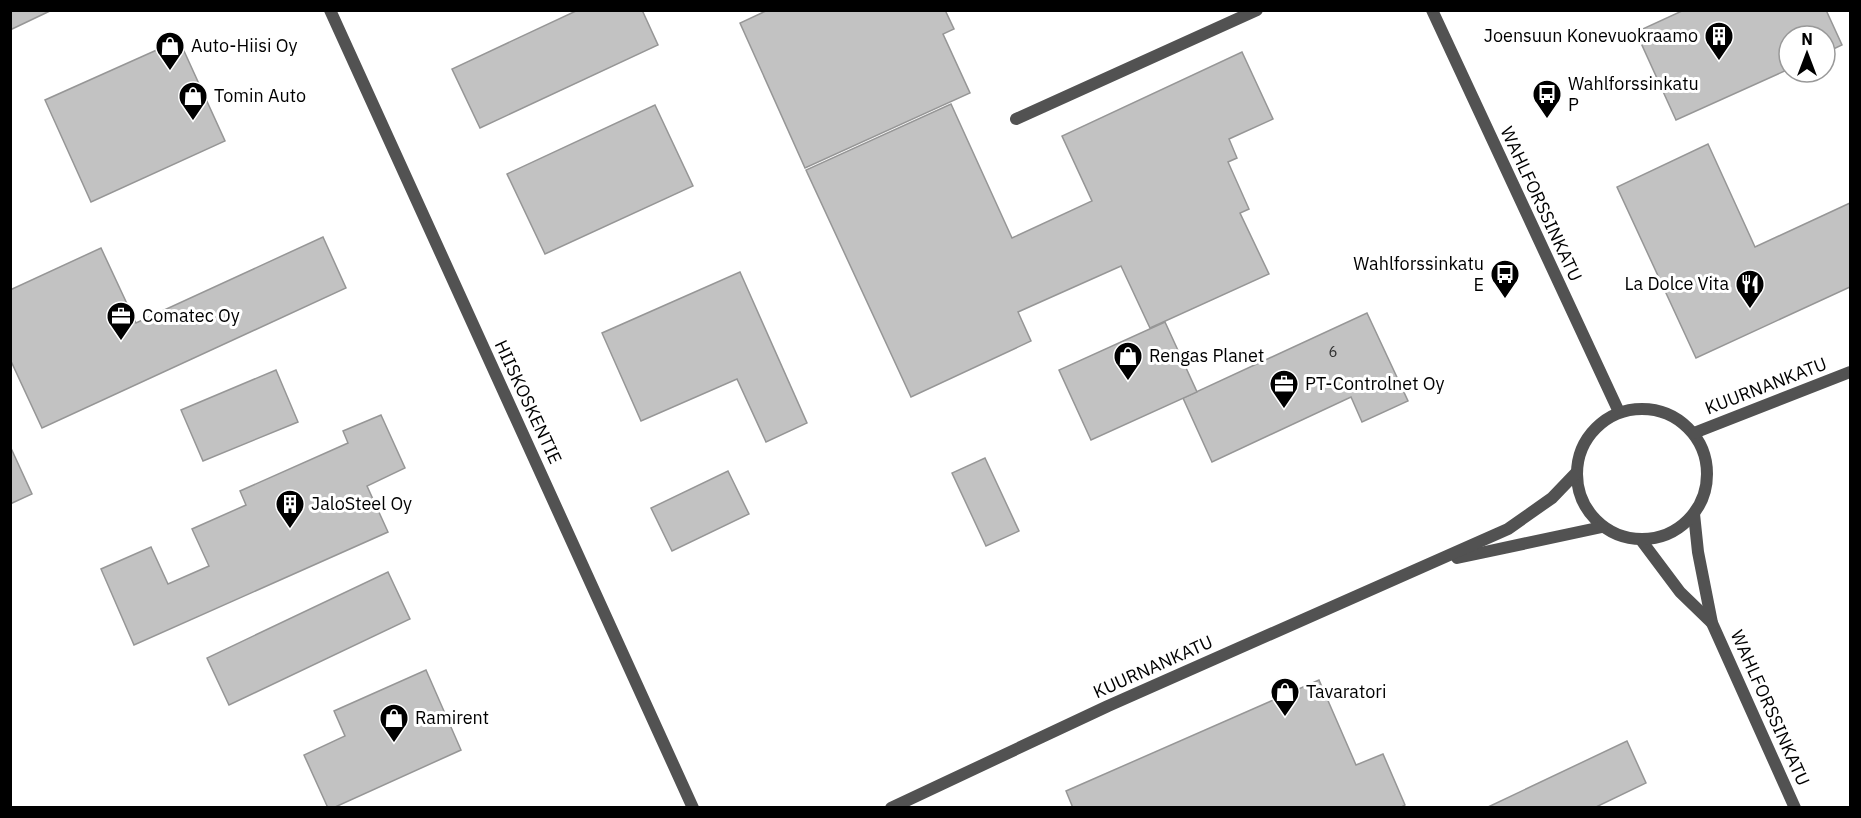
<svg xmlns="http://www.w3.org/2000/svg" width="1861" height="818" font-family="'IBM Plex Sans',sans-serif">
<style>
.building{fill:#c2c2c2;stroke:#969696;stroke-width:1.5}
.lines{fill:none;stroke-linecap:round;stroke-linejoin:round}
.service{stroke:#525252;stroke-width:12}
.minor{stroke:#525252;stroke-width:12}
.tertiary{stroke:#525252;stroke-width:12}
.labels{text-anchor:middle;stroke-width:6;stroke-linejoin:round;paint-order:stroke}
.number-label{font-size:15px;fill:#303030}
.poi-label{font-size:18px;fill:#000;stroke:#fff;text-anchor:start}
.street-label{font-size:18px;fill:#000;stroke:#fff}
</style>
<rect width="100%" height="100%" fill="#fff"/>
<g class="building">
<path d="M10,10H52L10,30Z"/>
<path d="M578,10H642L658,45L480,128L452,69Z"/>
<path d="M768,10H945L954,29L943,34L970,93L805,168L740,23Z"/>
<path d="M1684,10H1826L1842,45L1825,53V36H1789V69L1676,120L1636,32Z"/>
<path d="M179,40L225,141L91,202L45,100Z"/>
<path d="M1242,52L1273,119L1229,139L1237,158L1228,162L1249,209L1240,213L1269,274L1150,328L1121,266L1018,312L1031,341L911,397L806,170L951,104L1012,238L1092,201L1062,136Z"/>
<path d="M655,105L693,186L545,254L507,174Z"/>
<path d="M1708,144L1755,247L1850,203V287L1696,358L1617,187Z"/>
<path d="M323,237L346,288L42,428L10,359V290L101,248L136,323Z"/>
<path d="M740,272L807,423L766,442L737,379L641,421L602,333Z"/>
<path d="M1367,313L1408,401L1362,422L1351,397L1212,462L1183,398Z"/>
<path d="M1165,322L1197,392L1091,440L1059,370Z"/>
<path d="M276,370L298,422L203,461L181,410Z"/>
<path d="M381,415L405,468L367,486L388,532L134,645L101,569L151,547L168,584L209,566L192,529L246,505L240,491L348,443L343,431Z"/>
<path d="M10,446L32,494L10,504Z"/>
<path d="M985,458L1019,531L986,546L952,473Z"/>
<path d="M728,471L749,514L672,551L651,508Z"/>
<path d="M388,572L410,619L229,705L207,658Z"/>
<path d="M426,670L461,750L333,808H328L304,755L345,736L334,711Z"/>
<path d="M1319,680L1356,765L1383,754L1405,805L1400,808H1073L1066,791Z"/>
<path d="M1627,741L1646,783L1594,808H1486Z"/>
</g>
<g class="lines">
<path class="service" d="M1016,119L1257,10"/>
<g class="minor">
<path d="M330,10L693,808"/>
<path d="M1694,514L1698,552L1712,623L1795,808"/>
<path d="M1641,540L1680,592L1712,623"/>
</g>
<g class="tertiary">
<path d="M1432,10L1619,412"/>
<circle cx="1642" cy="474" r="65"/>
<path d="M1694,433L1850,372"/>
<path d="M1457,558L1602,527"/>
<path d="M891,808L1108,706L1508,529L1552,498L1576,473"/>
</g>
</g>
<defs>
<g id="building-pin" transform="scale(1.5)"><path d="M0 17L-7.5 6A9.5 9.5 0 1 1 7.5 6Z" fill="#000" stroke="#fff"/><path d="M-4-6H4V6H1V3H-1V6H-4ZM-2.5-4.3h1.7v1.8h-1.7ZM.8-4.3h1.7v1.8H.8ZM-2.5-1h1.7V.8h-1.7ZM.8-1h1.7V.8H.8Z" fill="#fff"/></g>
<g id="shop-pin" transform="scale(1.5)"><path d="M0 17L-7.5 6A9.5 9.5 0 1 1 7.5 6Z" fill="#000" stroke="#fff"/><path d="M-5-2.5h2.3a2.7 3.5 0 0 1 5.4 0H5L5.5 6h-11ZM-1.5-2.5h3a1.5 2.3 0 0 0-3 0Z" fill="#fff"/></g>
<g id="bus-pin" transform="scale(1.5)"><path d="M0 17L-7.5 6A9.5 9.5 0 1 1 7.5 6Z" fill="#000" stroke="#fff"/><path d="M-5-6H5V4H4V6H2V4H-2V6H-4V4H-5ZM-3.5-4V0h7V-4ZM-3.5 1.2v1.5H-2V1.2ZM2 1.2v1.5H3.5V1.2Z" fill="#fff"/></g>
<g id="restaurant-pin" transform="scale(1.5)"><path d="M0 17L-7.5 6A9.5 9.5 0 1 1 7.5 6Z" fill="#000" stroke="#fff"/><path d="M-5-6h1v4h1v-4h1v4h1v-4h1v5L-1.5 .5V6h-2V.5L-5-1ZM5-6V6H3V1.5H1.5Q1.5-4 5-6Z" fill="#fff"/></g>
<g id="office-pin" transform="scale(1.5)"><path d="M0 17L-7.5 6A9.5 9.5 0 1 1 7.5 6Z" fill="#000" stroke="#fff"/><path d="M-6-3h4V-5.5h4V-3h4V5H-6ZM-1-4.5V-3h2v-1.5ZM-6 0V1H6V0Z" fill="#fff"/></g>
</defs>
<g fill-rule="evenodd">
<use href="#building-pin" x="1719" y="36"/>
<use href="#shop-pin" x="170" y="46"/>
<use href="#bus-pin" x="1547" y="94"/>
<use href="#shop-pin" x="193" y="96"/>
<use href="#bus-pin" x="1505" y="274"/>
<use href="#restaurant-pin" x="1750" y="284"/>
<use href="#office-pin" x="121" y="316"/>
<use href="#shop-pin" x="1128" y="356"/>
<use href="#office-pin" x="1284" y="384"/>
<use href="#building-pin" x="290" y="504"/>
<use href="#shop-pin" x="1285" y="692"/>
<use href="#shop-pin" x="394" y="718"/>
</g>
<g class="labels">
<g class="number-label">
<text x="1333" y="357">6</text>
</g>
<g class="poi-label">
<text x="1698" y="42" text-anchor="end">Joensuun Konevuokraamo</text>
<text x="191" y="52">Auto-Hiisi Oy</text>
<text x="1568" y="90">Wahlforssinkatu<tspan x="1568" dy="21">P</tspan></text>
<text x="214" y="102">Tomin Auto</text>
<text x="1484" y="270" text-anchor="end">Wahlforssinkatu<tspan x="1484" dy="21">E</tspan></text>
<text x="1729" y="290" text-anchor="end">La Dolce Vita</text>
<text x="142" y="322">Comatec Oy</text>
<text x="1149" y="362">Rengas Planet</text>
<text x="1305" y="390">PT-Controlnet Oy</text>
<text x="311" y="510">JaloSteel Oy</text>
<text x="1306" y="698">Tavaratori</text>
<text x="415" y="724">Ramirent</text>
</g>
<g class="street-label">
<text transform="translate(1541 204) rotate(65)" y="6">WAHLFORSSINKATU</text>
<text transform="translate(1766 386) rotate(-21)" y="6">KUURNANKATU</text>
<text transform="translate(528 402) rotate(65)" y="6">HIISKOSKENTIE</text>
<text transform="translate(1153 667) rotate(-24)" y="6">KUURNANKATU</text>
<text transform="translate(1770 708) rotate(66)" y="6">WAHLFORSSINKATU</text>
</g>
</g>
<rect width="1861" height="818" fill="none" stroke="#000000" stroke-width="24"/>
<g transform="translate(1807 54)"><circle r="28" fill="#ffffff" stroke="#999999" stroke-width="1.5"/>
<path d="M0-4.5L10 22L0 15L-10 22Z" fill="#000000"/>
<text y="-9" font-size="16" font-weight="bold" text-anchor="middle" fill="#000000">N</text>
</g>
</svg>
